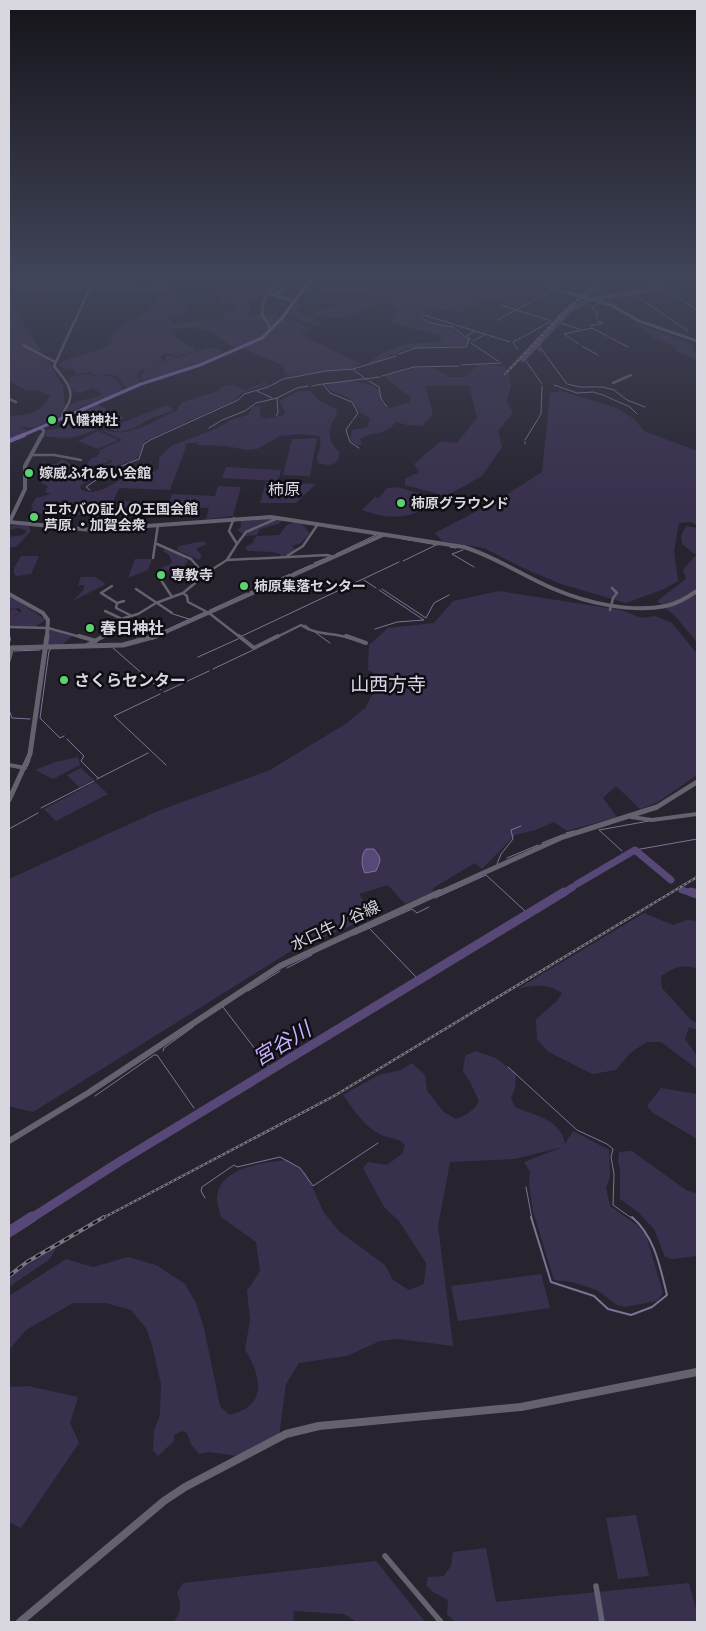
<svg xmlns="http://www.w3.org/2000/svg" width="706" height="1631" font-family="'Varela Round','Noto Sans JP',sans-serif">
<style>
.green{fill:#39304e}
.water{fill:#574878;stroke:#7e7397}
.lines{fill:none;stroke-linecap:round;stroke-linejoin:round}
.stream-far1{stroke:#7e7397;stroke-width:1}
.stream{stroke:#7e7397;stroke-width:2}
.river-far3{stroke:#574878;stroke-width:4.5}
.river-far2{stroke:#574878;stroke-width:7}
.river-far1{stroke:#574878;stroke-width:9}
.river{stroke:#574878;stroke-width:11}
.street-far2{stroke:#65616f;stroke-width:2.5}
.street-far1{stroke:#65616f;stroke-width:4}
.street{stroke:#65616f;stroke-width:5.5}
.secondary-far4{stroke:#65616f;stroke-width:3}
.secondary-far3{stroke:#65616f;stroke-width:4}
.secondary-far2{stroke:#65616f;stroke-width:5}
.secondary-far1{stroke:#65616f;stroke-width:6}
.secondary{stroke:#65616f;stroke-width:8}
.primary-far1{stroke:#7e69a8;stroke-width:3}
.primary{stroke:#7e69a8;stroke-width:4.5}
.rail-far1-casing{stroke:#797781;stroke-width:2.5}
.rail-casing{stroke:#797781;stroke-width:4}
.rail-far1{stroke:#100e14;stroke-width:1;stroke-dasharray:2.5;stroke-linecap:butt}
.rail{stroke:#100e14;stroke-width:2;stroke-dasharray:5.5;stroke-linecap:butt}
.poi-dot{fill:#58d570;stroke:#100e14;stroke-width:2}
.labels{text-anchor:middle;stroke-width:5;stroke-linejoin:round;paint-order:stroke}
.far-poi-label{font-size:14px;font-weight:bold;fill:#d8d6de;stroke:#100e14;text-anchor:start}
.far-quarter-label{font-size:16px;fill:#dcd8e8;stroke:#100e14}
.poi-label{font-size:16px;font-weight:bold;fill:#d8d6de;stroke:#100e14;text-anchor:start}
.street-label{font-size:16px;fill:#d8d6de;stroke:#100e14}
.quarter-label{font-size:19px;fill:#dcd8e8;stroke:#100e14}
.near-water-label{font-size:21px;font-style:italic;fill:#c7b0fd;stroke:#100e14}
</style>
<rect width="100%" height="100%" fill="#272430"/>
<g class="green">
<path d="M156,277H176L170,287L177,297L188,304L186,313L168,318L174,324L225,319L223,312L233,310L238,304L219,303L213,277H246L248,279L234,282L241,291L257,290L260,302H251L249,305L251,310L248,314L252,316C276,312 286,317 307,327L305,330L306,331L302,333L303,336L360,363L359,365L353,368L289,376L285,374L283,367L279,364L247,350L230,346L210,331L193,327L171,329C179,345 186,340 197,351L178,356L167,353L160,356L163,361L152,365L166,361V355L178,358L206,348L220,349L222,353L196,365L144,381L141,379V375L147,367L139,371L137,376L141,382L127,388L116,376L110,374L98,376L90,372L75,374V370L59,367L60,363C76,354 101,354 113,340L111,336L115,331L152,307L158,295Z"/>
<path d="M304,277H413L409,281L442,291L476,287L484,283L508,287L529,285L528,277H530L548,291L539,294L487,299L460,312L432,308L420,316C427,327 441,325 453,327L454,331L469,342L467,345L409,348L371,364L369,362L389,350L405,344L437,342L442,340L440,336L394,323L389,319L396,316L394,313L399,310H397V307L385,303V300C378,296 370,298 364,292L332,294L306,287L312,280Z"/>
<path d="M369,297L383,301C366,312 330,326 313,312Z"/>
<path d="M9,300L63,386L65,404L60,416L41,425L34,428L19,427L31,431L9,439V416C29,414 39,415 50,396L40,391L26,390L9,381Z"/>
<path d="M296,303L301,306L296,308V310L321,323L320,325L306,323L288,314L293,309L291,308Z"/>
<path d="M635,323L685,341L695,347L693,350L697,352V361L676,351L677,347L656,339Z"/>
<path d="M486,364L505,367L509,374L511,386L507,401L513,413L498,431L502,447L482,476L446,496L405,485V479L419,472L414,464L441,441L457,443L477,418L469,385L425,386L433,414L422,426L407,425L396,422C382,438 373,430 360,439L362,445L355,444L350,440L352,430L367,427L370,418C356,413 359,407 350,399C342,392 331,395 326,385C343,378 366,380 381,391L379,399L386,408C395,409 400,403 409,403L411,398L384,376L416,368L426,367L438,370L449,377H465L478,365Z"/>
<path d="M87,374C99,379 106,374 112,377C116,379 121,386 124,390L66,413L65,411C74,397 90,402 102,394L93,388L80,393L73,391L69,384L70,377Z"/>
<path d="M264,382L269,384L242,393L233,401L145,441L140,454L135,460L115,466L80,486L81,490C101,498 115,479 133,475C140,473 149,473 156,471L159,467V458L171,446L218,428L230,420L248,415L253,406H260V415L265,419L283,415L285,411L279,401L299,391H310L320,401L336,409L337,415C327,427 326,440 339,452C341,465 329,467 318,463L317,456C320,450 322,443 319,436L299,434L280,436L257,449L248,450L225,446L196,445L199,443H188L185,445L186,447L170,490L120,488L118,490L110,509L91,526L94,520L91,517L100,510V508L88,507L81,515L66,514L70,506C54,504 55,504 42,514L29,513L33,509L31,506L36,498L51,494L45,492L48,486L41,483L42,481L61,476L44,477L42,474L47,464H57L62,459L80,471L111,463L112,461L105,458L109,461L108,462L83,468L92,458L97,457V455L100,453L98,451L122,440L103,431L105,430C129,439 155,420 177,410L182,402L215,392L226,385H234L245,390Z"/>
<path d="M561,391L617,408L634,419L644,431L697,451V525L691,522L679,523L674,551L678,581L664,589L626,603L561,584L523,568L484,548L442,541L435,533L498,500L542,472L550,393Z"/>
<path d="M96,404L125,418L100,427L77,415L82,413L79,411Z"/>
<path d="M167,405L174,410C166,414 156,416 148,420C136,427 122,437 108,428Z"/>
<path d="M73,415L96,429C78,439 63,439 44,436L47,430L61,428L60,426L65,424L60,420Z"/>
<path d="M98,431L119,440L98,449L78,441Z"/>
<path d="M317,438L310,476L283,475L292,439Z"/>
<path d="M226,467L281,470L278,481L222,478Z"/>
<path d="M266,482L316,484L296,503H260Z"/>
<path d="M218,486L241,487L233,516L206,519L209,508L167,506L172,494L215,496Z"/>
<path d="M397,487L429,496L433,497V502C411,520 388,520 362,510L375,497L379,498L387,488Z"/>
<path d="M119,501L165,503L163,509L116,507Z"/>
<path d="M273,518L284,519L278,524L260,529L257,535L246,536L237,530L241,527V520Z"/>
<path d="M295,522H300L310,533L301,543L292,546L295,550L281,557L280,554L273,552L248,551L245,547L253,543L254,539L257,536L279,535L287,525Z"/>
<path d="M15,525L29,526L31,531L16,547H9V537L23,535L27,531L19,528L9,530L11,526Z"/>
<path d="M686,526L697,528V642L674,615L657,601L686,579L683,570L696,555L682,544L681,536Z"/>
<path d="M203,541L207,544L196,549L202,556L199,560L177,550L179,546Z"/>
<path d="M165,549L182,556L188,561L184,566H173L174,569L179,570L177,572H170L160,568L169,565L172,561L169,555L163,551Z"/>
<path d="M21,556H39L31,574L17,576L14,574V568Z"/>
<path d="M135,559H152L148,570L128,578Z"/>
<path d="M81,577H95L106,584L73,601L84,589V585H78Z"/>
<path d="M499,591L621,610L642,618L655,616L672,623L697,654V775L658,802L640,809L616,786L603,798L617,817L567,831L554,822L535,830L515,835L482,869L475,863L433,888V892L405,904L388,885L359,894L374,916L291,951L33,1112L9,1106V879L158,811L270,770L347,723L366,707L381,677L368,670L369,645L388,628L434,623L453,601Z"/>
<path d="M9,595L45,619L44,621L34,627L10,626V610L15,609L19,612L11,619L22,611L19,608L9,609Z"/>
<path d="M50,630L72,636L62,645L48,646Z"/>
<path d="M78,757L80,765L53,779L35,770L55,762Z"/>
<path d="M81,768L94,780L79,787L67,775Z"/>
<path d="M95,782L108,794L56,821L44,809Z"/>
<path d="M644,913L673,925L687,920L697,921V969C683,963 673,968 661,976L662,988L691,1020L697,1023V1030L689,1027L685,1039L697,1056V1069L661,1042H647L630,1053L616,1070L592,1074L547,1051L537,1039L536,1019L557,1001L562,993C548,983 533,985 517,989Z"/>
<path d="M475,1051L496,1058L516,1074L515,1088L511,1098L515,1107C535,1116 561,1119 565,1144L573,1131L609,1150L610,1177L606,1188L610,1206L637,1225L646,1235L663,1293L657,1301L625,1307L617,1305L597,1290L572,1282L554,1280L533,1211L529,1184L530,1172L524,1162L563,1147L514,1159L450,1162L438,1226L453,1346L398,1339L380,1341L347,1356L299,1363L286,1384L279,1437L238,1456L209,1452L199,1454L191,1444L187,1433L182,1431L174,1435V1441L158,1456L153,1450L154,1431L160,1415L161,1384L152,1345L146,1328L131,1310L106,1303H73L26,1330L9,1350V1296L66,1259L93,1267L128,1257L156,1265L185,1284L196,1303L204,1328L220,1406L229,1415C235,1413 243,1411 248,1407C267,1393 255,1365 245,1350L250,1320L247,1291L260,1271L256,1242L221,1217C220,1211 216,1203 217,1197C220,1167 265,1162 288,1160L306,1173L324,1213L340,1232L385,1265L393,1280L409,1290L424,1284L426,1263L399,1221L384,1207L363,1168L368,1162L387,1165L402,1154L405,1145C398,1138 393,1139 384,1136C366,1129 354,1110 343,1095L379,1075L401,1070L412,1063L425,1075L427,1091L444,1112L456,1119C466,1115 474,1111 479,1101L471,1084L463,1071L465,1056Z"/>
<path d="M661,1088L697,1094V1139L653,1113L647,1106Z"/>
<path d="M632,1151L686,1190L697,1194V1256L672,1259L665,1257L654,1229L638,1212L620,1199V1170L618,1161L619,1152Z"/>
<path d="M57,1246L50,1259L9,1287V1277Z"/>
<path d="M541,1274L550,1308L458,1321L451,1286Z"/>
<path d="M28,1386L78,1397L70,1423L79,1443L21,1528L9,1522V1387Z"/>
<path d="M636,1515L649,1576L618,1579L606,1518Z"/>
<path d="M486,1548L496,1602L689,1583L697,1613V1622H455L447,1614L448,1600L433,1592L426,1585L428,1577L444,1576L451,1566L453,1552Z"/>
<path d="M376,1561L425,1622H357L344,1614L294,1611L293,1622H174C181,1612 182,1605 177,1593L183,1583Z"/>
</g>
<path class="water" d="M374,849L379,856L380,861L376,871L365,873C361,867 361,854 366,849Z"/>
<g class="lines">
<g class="stream-far1">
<path d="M555,288L558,277"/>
<path d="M663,288L697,310"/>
<path d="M632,293L665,315"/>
<path d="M536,299L553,291"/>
<path d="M500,305L549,320"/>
<path d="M424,315L510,342"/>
<path d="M666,316L688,331"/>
<path d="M597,318V314L592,308L599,303"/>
<path d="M497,320L535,300"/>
<path d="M558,322L579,329"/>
<path d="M590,326L603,323L598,321"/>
<path d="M533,331L551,321"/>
<path d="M611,338L628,347"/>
<path d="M471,340L467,336L474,331"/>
<path d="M473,341L484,335"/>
<path d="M471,343L498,361"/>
<path d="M541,344L539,346L567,384L580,387H603L614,390L627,400L645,407"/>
<path d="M579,344L564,334L592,328L609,337"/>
<path d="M536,346L540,351"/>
<path d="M582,346L598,355"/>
<path d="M518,350L513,342L532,332"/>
<path d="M399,354L415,348L466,347L469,340L453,327L430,323L422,318V315"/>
<path d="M526,361L542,384"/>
<path d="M461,365L501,363"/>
<path d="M354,370L367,380"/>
<path d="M382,376L414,367L458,366"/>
<path d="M369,381L379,387L381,399L387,407"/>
<path d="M554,385L577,393L593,392L603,395L630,407L637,414"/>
<path d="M312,386L322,384"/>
<path d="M257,391L272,398"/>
<path d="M276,416L278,413L277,398L297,388L308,386"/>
<path d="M353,420L358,413L352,402L330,393L323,384L380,377"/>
<path d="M352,421L346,430L350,442L359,448"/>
<path d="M209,428L222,420L245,411L256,403L277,398"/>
<path d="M525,440L541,414L542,386"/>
<path d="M525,442V444"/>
<path d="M90,490L86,487L109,471L139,459L144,444L150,440L238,400L244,394L268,387L283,379L326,371L353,369L396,356"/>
<path d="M403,539L438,545"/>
<path d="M450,547L456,548"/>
<path d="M463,550L452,554L474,567"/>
<path d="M336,554L376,535"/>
<path d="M403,561L436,545"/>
<path d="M314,563L329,557"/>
<path d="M293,573L311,565"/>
<path d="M364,580L376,588"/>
<path d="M382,589L426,618L434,603L449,595"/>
<path d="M250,592L290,574"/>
<path d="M210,610L247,593"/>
<path d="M173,614L189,619"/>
<path d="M305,625L310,629"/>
<path d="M121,628L135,631L137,638"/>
<path d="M375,629L397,622L424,620L379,590"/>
<path d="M316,633L330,643"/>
<path d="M157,634L205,612"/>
<path d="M242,636L399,562"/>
<path d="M113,648L161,690"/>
<path d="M51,649L49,651L40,718L60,738L64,736"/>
<path d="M14,651L40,650"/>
<path d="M198,657L238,639"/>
<path d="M213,669L253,650"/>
<path d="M164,692L209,671"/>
<path d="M160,694L114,716L166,765"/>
<path d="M9,710L12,718L30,719"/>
<path d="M67,739L84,756L81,761L98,778"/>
<path d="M27,767L30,760"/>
<path d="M97,779L148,753"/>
<path d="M41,808L94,781"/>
<path d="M9,829L38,813"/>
<path d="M566,833L574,831"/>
<path d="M542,843L562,835"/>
<path d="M635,850L697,839"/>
<path d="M622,851L599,830L649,821"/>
<path d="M507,858L538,845"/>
<path d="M497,864L501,854L513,839L511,830L521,826"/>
<path d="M435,898L486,875L525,911"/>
<path d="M370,929L416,977"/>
<path d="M354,935L412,909L417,913L429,907"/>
<path d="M287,968L312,955"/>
<path d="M248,991L280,971"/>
<path d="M223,1007L268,1066"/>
<path d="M163,1051L164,1048L193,1027"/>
<path d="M508,1067L577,1130L607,1144L613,1149L611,1157L614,1174L613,1205L633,1219"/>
<path d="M95,1096L154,1055H157L194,1108"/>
<path d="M526,1187L532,1219"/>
<path d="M205,1198L201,1191L202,1187L234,1165L237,1167L280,1157L300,1168L313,1186L378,1143"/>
</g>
<path class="stream" d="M531,1217L551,1282L594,1296L608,1309L631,1315L652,1307L667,1295C660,1267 655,1237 632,1217"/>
<g class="river-far3">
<path d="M646,277L663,288"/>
<path d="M592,299L663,288"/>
<path d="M523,360L570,310L589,300"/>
</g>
<g class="river-far2">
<path d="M577,884L635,850L671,880"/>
<path d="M682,890L695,894"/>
<path d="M562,894L573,887"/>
</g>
<g class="river-far1">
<path d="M691,892L697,894"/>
<path d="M30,1219L119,1162L564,892"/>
</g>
<path class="river" d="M9,1232L32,1217"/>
<g class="street-far2">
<path d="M302,277L310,280"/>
<path d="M9,287L165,288"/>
<path d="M268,293L294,301"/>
<path d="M275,294L282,290"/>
<path d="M270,330L268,323L262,315C262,294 272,286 290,277"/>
<path d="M23,345L55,362"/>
<path d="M613,383L631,375"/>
<path d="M9,399L16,402"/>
<path d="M62,417C63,411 67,407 69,402C75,388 62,377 54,366L90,288"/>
<path d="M31,455H54L81,460"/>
<path d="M157,544L191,559L205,575"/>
<path d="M237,544L246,532L278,518"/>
<path d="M287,556L303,546L318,524"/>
<path d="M153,558L158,525"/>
<path d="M227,560L327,555L334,557"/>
<path d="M161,580L172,597"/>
<path d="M112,586L101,593L117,603"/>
<path d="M136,589L172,613"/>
<path d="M183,593L187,596L188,602L209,613L241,638"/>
<path d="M124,601L117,603L116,608L130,615"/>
<path d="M610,610L613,598L617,593L612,588"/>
<path d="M105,611L122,619"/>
<path d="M9,627L48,628L84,638"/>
<path d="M102,638L115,631L124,618L138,614L156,603L183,593L211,570L227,560L237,544L229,531L234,518"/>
<path d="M275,638L301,625C317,636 331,632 349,638"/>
</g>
<g class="street-far1">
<path d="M79,636L96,641"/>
<path d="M239,636L254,648L278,636"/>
<path d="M346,636L366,643"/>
<path d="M9,638V640"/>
<path d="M87,645L104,636"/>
<path d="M9,660L12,648"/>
<path d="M9,765L25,768"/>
<path d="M631,817L652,820L697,814"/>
</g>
<g class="street">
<path d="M385,1556L441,1622"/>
<path d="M596,1586L602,1622"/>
</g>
<g class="secondary-far4">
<path d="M538,277L551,288L611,305L639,321L697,341"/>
<path d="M41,428L44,431L42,436"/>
</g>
<g class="secondary-far3">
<path d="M9,522L92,530L271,517L464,547C496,557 523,576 554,589C587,603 631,613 666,606C677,604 688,597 697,591"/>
<path d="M9,523L25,489V466L42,435"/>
<path d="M9,594L43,613L48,620L47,638"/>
<path d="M152,638L383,535"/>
</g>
<g class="secondary-far2">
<path d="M9,648L123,645L156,636"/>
<path d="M9,800L30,754L47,636"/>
<path d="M437,894L563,837L657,807L697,782"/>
</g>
<path class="secondary-far1" d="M9,1141L88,1093L280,966L440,892"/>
<path class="secondary" d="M20,1622L164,1501L185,1487L286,1434L319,1426L521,1407L697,1372"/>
<path class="primary-far1" d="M21,436L141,384L200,365L262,338L282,318L312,277"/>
<path class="primary" d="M9,441L24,435"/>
<g class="rail-far1-casing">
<g id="rail-far1">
<path d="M505,374L564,312L606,277"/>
<path d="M101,1219L334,1096L697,877"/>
</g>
</g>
<g class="rail-casing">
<path id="rail" d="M9,1276L27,1262L104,1217"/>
</g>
<use href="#rail-far1" class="rail-far1"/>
<use href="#rail" class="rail"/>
</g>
<linearGradient id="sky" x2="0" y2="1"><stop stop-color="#15141a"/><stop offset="0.55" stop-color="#414559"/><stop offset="1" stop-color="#414559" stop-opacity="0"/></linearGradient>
<rect width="706" height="506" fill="url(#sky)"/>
<g class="poi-dot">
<circle cx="52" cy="420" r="5"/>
<circle cx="29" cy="473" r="5"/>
<circle cx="401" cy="503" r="5"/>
<circle cx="34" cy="517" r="5"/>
<circle cx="161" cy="575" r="5"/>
<circle cx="244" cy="586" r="5"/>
<circle cx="90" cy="628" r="5"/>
<circle cx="64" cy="680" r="5"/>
</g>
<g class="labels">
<g class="far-poi-label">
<text x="62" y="425">八幡神社</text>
<text x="39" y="478">嫁威ふれあい会館</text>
<text x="411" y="508">柿原グラウンド</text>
<text x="44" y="514">エホバの証人の王国会館<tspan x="44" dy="16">芦原.・加賀会衆</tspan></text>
<text x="171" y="580">専教寺</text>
<text x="254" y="591">柿原集落センター</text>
</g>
<g class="far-quarter-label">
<text x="284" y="495">柿原</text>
</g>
<g class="poi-label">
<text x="100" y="634">春日神社</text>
<text x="74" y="686">さくらセンター</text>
</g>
<g class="street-label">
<text transform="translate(335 925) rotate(-25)" y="6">水口牛ノ谷線</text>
</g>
<g class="quarter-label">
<text x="388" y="691">山西方寺</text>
</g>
<g class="near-water-label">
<text transform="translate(282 1044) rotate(-31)" y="7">宮谷川</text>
</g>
</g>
<rect width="706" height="1631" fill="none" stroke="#d8d6de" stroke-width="20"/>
</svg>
